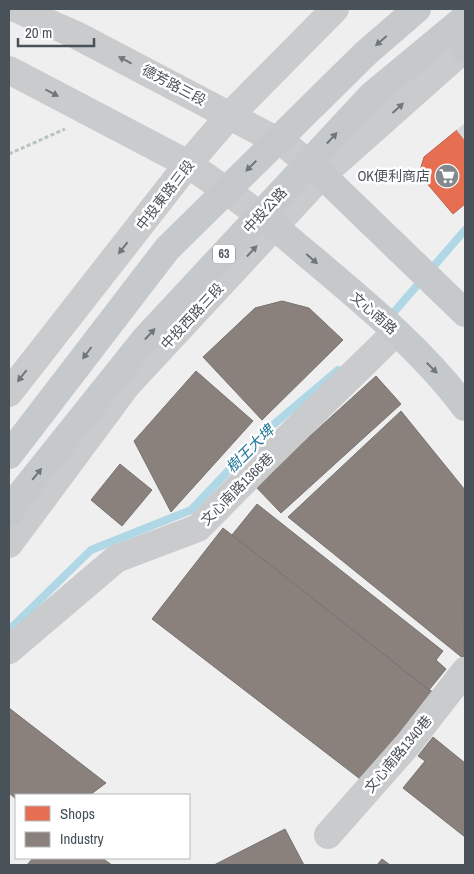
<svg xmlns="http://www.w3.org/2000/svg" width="474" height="874" font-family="'Archivo Narrow','Noto Sans TC',sans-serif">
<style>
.shops{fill:#e76f51;stroke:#b86653}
.industry{fill:#8a817c;stroke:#767372}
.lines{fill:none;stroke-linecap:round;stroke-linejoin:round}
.stream{stroke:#b0d7e5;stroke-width:8}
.building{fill:#d6d6d8;stroke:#e1e1e2}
.path{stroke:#b8c2bf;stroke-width:3;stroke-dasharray:4 2.5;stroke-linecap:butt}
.minor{stroke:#c9cbcd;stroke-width:28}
.major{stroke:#c6c9cb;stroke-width:28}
.major-bridge{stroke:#c6c9cb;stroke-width:28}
.oneway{fill:#6e757b}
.oneway2{fill:#6f767c}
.labels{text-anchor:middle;stroke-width:5;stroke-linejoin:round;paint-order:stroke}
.shield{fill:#fff;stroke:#80858b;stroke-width:1}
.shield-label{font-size:12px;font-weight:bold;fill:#495159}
.street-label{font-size:14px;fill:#495159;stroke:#fff}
.poi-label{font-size:14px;fill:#495159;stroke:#fff;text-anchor:end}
.water-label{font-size:15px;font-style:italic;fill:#1e7797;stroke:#fff}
</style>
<rect width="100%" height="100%" fill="#f0efef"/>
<path class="shops" d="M457,130L465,140V204L453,214L419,174L424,157Z"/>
<g class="industry">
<path d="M282,301L309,308L343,340L262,420L203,357L255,308Z"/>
<path d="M196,371L253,421L171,512L134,441Z"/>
<path d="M376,376L401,404L281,513L255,486Z"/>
<path d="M401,411L465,490L464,659L288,517Z"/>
<path d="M120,464L152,490L122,526L91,500Z"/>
<path d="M257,504L443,651L436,660L446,669L429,690L232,535Z"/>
<path d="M223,528L429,690L434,692L364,782L152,619Z"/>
<path d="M9,708L106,783L90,795H16V799L9,793Z"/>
<path d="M433,737L465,763V837L403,788L425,761L418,756Z"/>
<path d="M285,829L304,865H214Z"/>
<path d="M33,858H102L112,865H27Z"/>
<path d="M382,859L390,865H377Z"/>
</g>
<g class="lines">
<g class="stream">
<path d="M388,319L465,230"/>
<path d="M9,630L91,550L191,510L267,430L338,370"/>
</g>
</g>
<path class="building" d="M465,123V140L457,130Z"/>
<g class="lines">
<path class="path" d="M9,154L65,129"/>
<g class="minor">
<path d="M17,9L76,35L287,146L322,175"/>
<path d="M9,70L188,164L238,199L275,227"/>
<path d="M9,393L188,164L230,115L335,9"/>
<path d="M9,544L127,385L322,175L465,48"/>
<path d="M9,650L116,559L198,528L263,462L396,332"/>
<path d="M328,835L409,743L465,671"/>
</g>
<g class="major">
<path d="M464,49L465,48"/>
<path d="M322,175L465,313"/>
<path d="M275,227C341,284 413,338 465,407"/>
</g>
<g class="major-bridge">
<path d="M9,455L167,249L366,53L417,9"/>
<path d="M9,513L21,494L145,339L372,95L465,18"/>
</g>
</g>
<defs><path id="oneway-solid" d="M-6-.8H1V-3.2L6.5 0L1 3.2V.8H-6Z" transform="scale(1.25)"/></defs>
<g class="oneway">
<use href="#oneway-solid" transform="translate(381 41) rotate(139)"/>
<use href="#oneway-solid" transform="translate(332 138) rotate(-47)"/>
<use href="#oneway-solid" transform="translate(251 166) rotate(135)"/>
<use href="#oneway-solid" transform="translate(312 259) rotate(41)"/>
<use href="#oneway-solid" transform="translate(150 334) rotate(-47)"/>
<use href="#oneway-solid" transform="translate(87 353) rotate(127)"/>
<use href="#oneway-solid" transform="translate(432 368) rotate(45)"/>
<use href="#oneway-solid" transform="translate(37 474) rotate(-51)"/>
</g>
<g class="oneway2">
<use href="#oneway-solid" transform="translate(125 60) rotate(-152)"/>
<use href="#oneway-solid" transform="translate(52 93) rotate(28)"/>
<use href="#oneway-solid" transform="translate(398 108) rotate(-42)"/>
<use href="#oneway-solid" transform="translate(123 248) rotate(128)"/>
<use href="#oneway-solid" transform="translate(252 251) rotate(-47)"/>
<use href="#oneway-solid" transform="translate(22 376) rotate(128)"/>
</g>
<defs>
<g id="supermarket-disc" transform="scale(1.25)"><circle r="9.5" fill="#83888e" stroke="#fff"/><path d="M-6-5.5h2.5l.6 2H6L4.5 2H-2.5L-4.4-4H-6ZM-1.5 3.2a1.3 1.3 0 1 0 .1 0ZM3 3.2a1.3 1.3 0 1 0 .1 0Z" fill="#fff"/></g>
</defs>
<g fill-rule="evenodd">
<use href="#supermarket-disc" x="447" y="176"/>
</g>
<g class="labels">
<rect class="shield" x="213" y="244.5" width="22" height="19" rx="4"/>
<g class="shield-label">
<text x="224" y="258">63</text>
</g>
<g class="street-label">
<text transform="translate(174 85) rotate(28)" y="5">德芳路三段</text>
<text transform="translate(165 195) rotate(-52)" y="5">中投東路三段</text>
<text transform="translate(265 210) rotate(-47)" y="5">中投公路</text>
<text transform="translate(374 313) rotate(41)" y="5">文心南路</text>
<text transform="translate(192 316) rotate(-47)" y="5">中投西路三段</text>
<text transform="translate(237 489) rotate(-45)" y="5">文心南路1366巷</text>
<text transform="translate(398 754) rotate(-50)" y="5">文心南路1340巷</text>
</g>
<g class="poi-label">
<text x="430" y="181">OK便利商店</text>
</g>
<g class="water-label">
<text transform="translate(250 449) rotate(-45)" y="5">樹王大埤</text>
</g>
</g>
<rect width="474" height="874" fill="none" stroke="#495159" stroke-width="20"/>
<rect x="15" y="794" width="175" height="65" fill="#ffffff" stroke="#b6b9bd"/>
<rect x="25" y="806" width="25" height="15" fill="#e76f51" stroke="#b6b9bd"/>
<text x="60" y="819" font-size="15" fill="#495159">Shops</text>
<rect x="25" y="832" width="25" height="15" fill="#8a817c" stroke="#b6b9bd"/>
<text x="60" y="844" font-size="15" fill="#495159">Industry</text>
<path d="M18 38v8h76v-8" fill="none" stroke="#495159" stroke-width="2.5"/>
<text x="25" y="38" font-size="15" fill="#495159" stroke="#ffffff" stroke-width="4" paint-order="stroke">20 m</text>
</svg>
